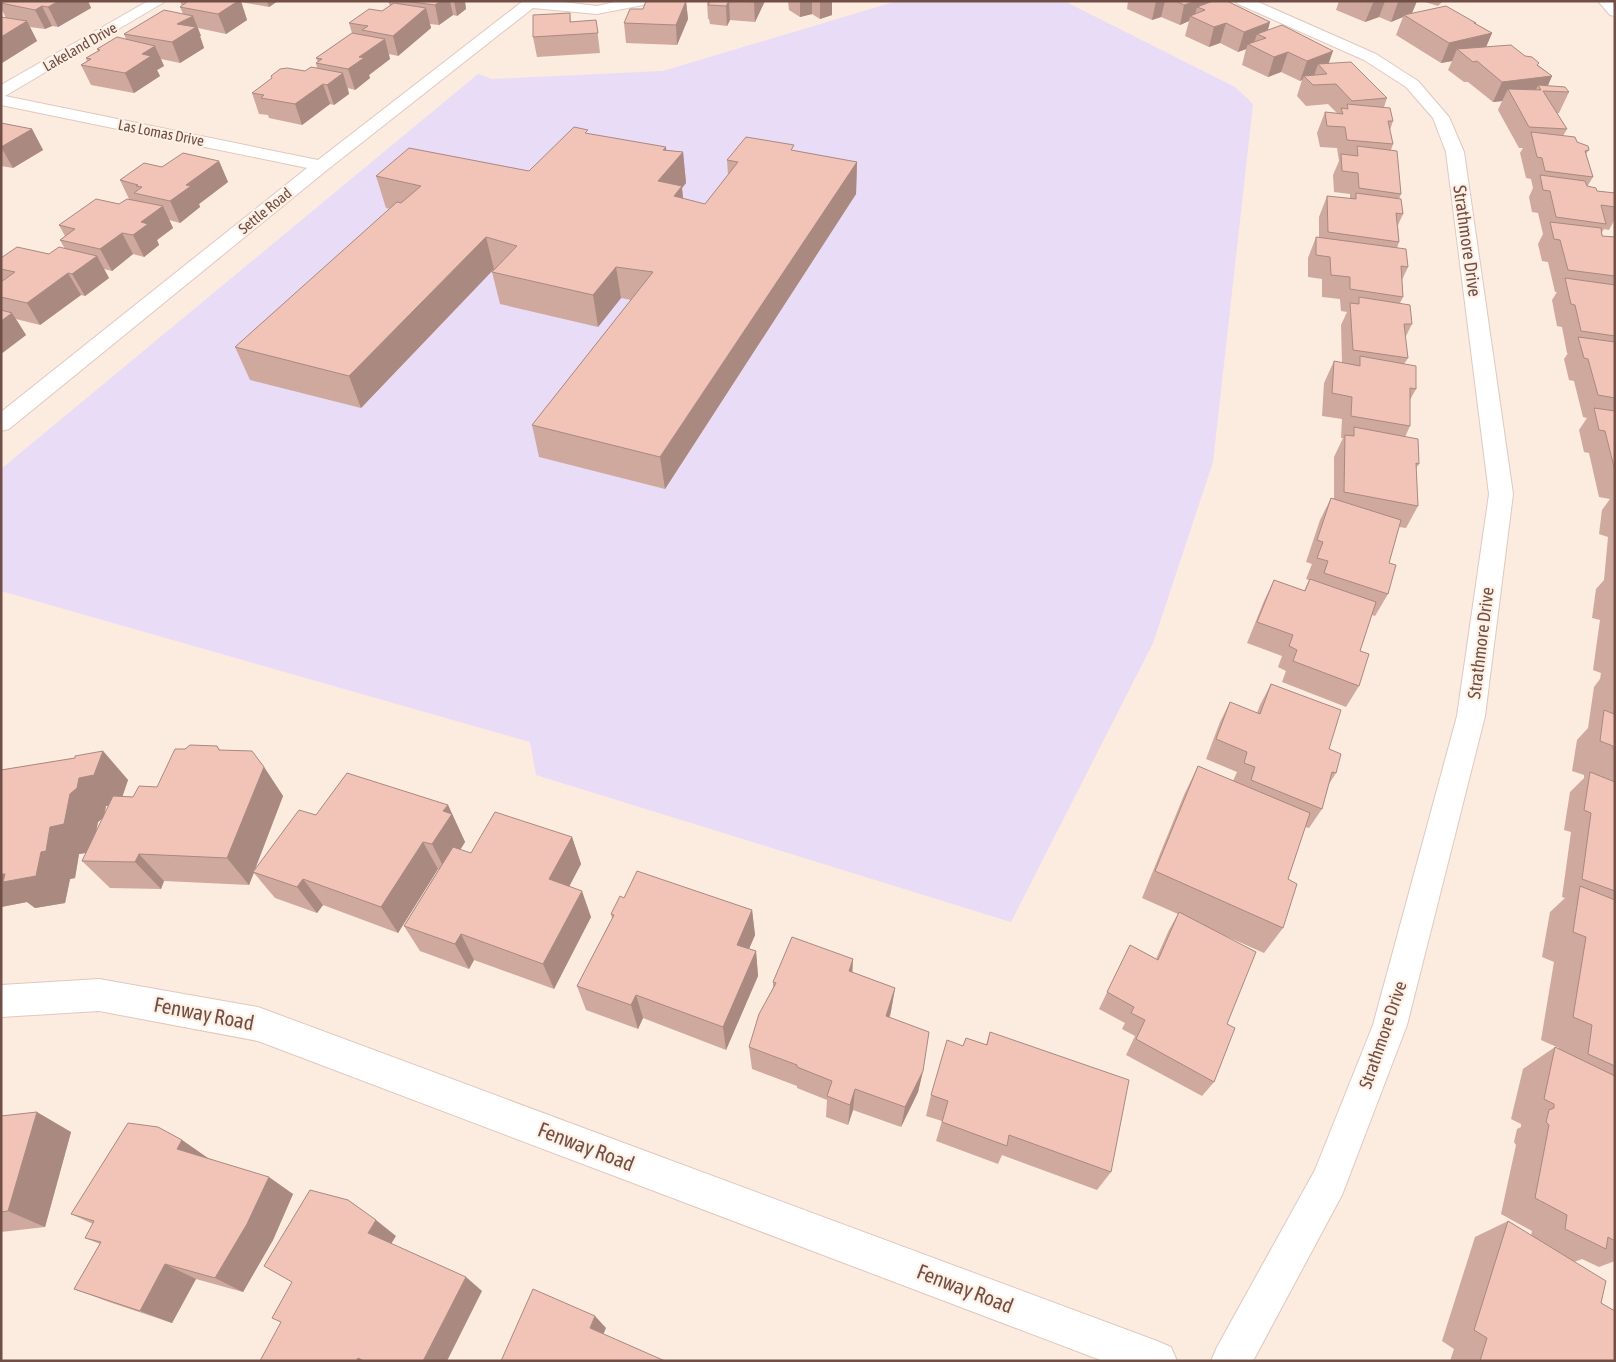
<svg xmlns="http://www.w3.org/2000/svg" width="1616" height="1362" font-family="'Asap Condensed',sans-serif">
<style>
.education{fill:#e8dcf7}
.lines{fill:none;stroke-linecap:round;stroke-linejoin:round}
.minor-casing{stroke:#e1c8be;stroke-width:2}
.tertiary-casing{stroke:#e1c8be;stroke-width:2}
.minor{fill:#fff;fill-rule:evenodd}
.tertiary{fill:#fff;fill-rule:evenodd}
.wall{fill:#cfa99d;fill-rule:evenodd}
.shaded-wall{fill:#a98980}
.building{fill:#f1c4b7;stroke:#a98980}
.labels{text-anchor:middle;stroke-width:4.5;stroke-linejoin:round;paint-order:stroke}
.far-street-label{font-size:15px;fill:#714f47;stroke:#fff0e4}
.street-label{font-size:18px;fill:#714f47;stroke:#fff0e4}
.near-street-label{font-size:21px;fill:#714f47;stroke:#fff0e4}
</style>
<rect width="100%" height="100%" fill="#fcebdf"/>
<path class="education" d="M897,1H1064L1235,87L1253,104L1213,462L1153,643L1011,922L536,775L530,742L1,591V469L478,74L492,79L663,71Z"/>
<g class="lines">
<g class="minor-casing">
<g id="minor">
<path d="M148,1H166L5,96L318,160L523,1H555L597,6L619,1H650L643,5L597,14L533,8L327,170L9,429L1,431V412L307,168L1,105V85Z"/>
<path d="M1236,1H1256L1376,54L1418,81L1449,117L1464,152L1513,494L1485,716L1407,1025L1342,1195L1253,1361H1211L1217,1347L1315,1170L1373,1025L1457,716L1489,494L1446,152L1433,118L1406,87L1364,60L1238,4Z"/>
<path d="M99,979L258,1007L1157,1341L1171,1347L1177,1361H1103L258,1041L99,1011L1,1017V985Z"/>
</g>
</g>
<g class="tertiary-casing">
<path id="tertiary" d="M1598,1H1613L1615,16L1610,15Z"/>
</g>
<use href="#minor" class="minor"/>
<use href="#tertiary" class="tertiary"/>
</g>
<g class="wall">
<path d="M1,1H88L91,8L58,27L52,26L45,29L30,27L37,41L2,63L1,17L6,18L1,8Z"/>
<path d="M180,1H278L269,7L241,2L247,20L226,34L198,28L201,36H200L204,48L180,63L161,59L164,66L157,70L160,76L134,93L91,85L81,65L87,61L86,58L98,51L97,49L126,39L124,34L183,14L180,7L182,6Z"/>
<path d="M388,1H466L465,2L466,9L457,16L453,15L439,25L430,24L431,28L398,56L389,54L390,59L369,75L370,78L355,90L348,88L349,94L334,105L330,104L302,125L269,118L268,115L259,114L252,93L305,71L317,68L316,63L318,62L316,58L352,33L349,23L382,11L390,6Z"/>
<path d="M646,1H686L688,19L677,45L626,43L624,23L643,9Z"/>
<path d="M707,1H765L755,22L730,20L727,26L710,24L709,19H708Z"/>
<path d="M788,1H832V15L820,19L812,14L800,17L789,10Z"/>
<path d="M1128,1H1208V3L1268,30L1329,63L1387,98L1384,107L1393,121L1390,130L1393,144L1391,150L1401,194L1399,199L1403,214L1398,225L1399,242L1397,248L1408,267L1402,280L1403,297L1400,303L1412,324L1405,338L1408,358L1404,364L1416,389L1410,400V426L1405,437L1419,464L1416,468L1418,506L1406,528L1399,527L1389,563L1388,594L1375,616L1372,615L1360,651L1359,686L1346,707L1282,682L1286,671L1278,667L1282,656L1247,643L1264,601L1274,580L1304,591L1309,580L1306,579L1312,564L1306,562L1320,520L1331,498L1334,499V457L1343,438H1341L1342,419L1322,416L1324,383L1334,361L1342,363L1341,325L1347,312L1341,311L1340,299L1322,297V279L1308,277V258L1316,237H1319V217L1327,196L1350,199V194L1334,192L1333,175L1339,161L1337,148L1320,147L1317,133L1325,112L1337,113L1328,104L1306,106L1297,96L1302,80L1300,81L1281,72L1268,77L1242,65L1246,49L1238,52L1220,43L1209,47L1185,36L1189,21L1180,25L1161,17L1152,20L1127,9Z"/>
<path d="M1339,1H1417L1412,13L1476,24L1492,33L1486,47L1538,65L1552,76L1548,86L1569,92L1559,113H1557L1567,129L1563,136L1577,142L1589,150L1586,154L1593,177L1587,187L1597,191L1615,193V219L1609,230L1604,229L1602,232V236L1615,237V1261L1599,1267L1582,1259L1574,1262L1601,1303L1615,1361H1450L1454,1349L1442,1341L1475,1237L1508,1221L1531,1236L1532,1231L1501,1214L1516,1145L1514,1142L1517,1129L1521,1127V1124L1511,1119L1523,1069L1555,1047L1559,1049V1048L1541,1040L1554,962L1542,957L1550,912L1565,898L1562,897L1571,832L1564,830L1570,792L1584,778V775L1572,771L1577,740L1588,728L1594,687L1600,679L1601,673L1593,670L1600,620L1592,618L1596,589L1604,580L1608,537L1599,534L1602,510L1610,499L1599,497L1589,453L1584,452L1579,430L1587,418L1583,417L1574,381L1569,380L1564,359L1568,353H1567L1562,327L1557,326L1552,300L1557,292H1555L1548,262L1542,261L1538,244L1543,234L1538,213L1532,212L1529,197L1533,188L1531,179L1526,178L1520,153L1523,148H1519L1498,110L1502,101L1493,102L1468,82H1464L1448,70L1452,61L1441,63L1396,35L1403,17L1391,22L1379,17L1365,22L1336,10Z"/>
<path d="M1422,1H1443L1438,6Z"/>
<path d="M570,13L571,22L596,20L600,53L537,57L533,37Z"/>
<path d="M1,123L32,129L43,150L13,168L1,166Z"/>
<path d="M589,134L666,150L683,152L686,183L682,188L683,199L705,204L728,175L727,160L795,151L857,162L856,194L665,489L539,457L532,425L631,300L621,298L598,327L500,304L492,272L495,269H494L361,408L250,380L235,347L390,209L386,208L376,176L529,171Z"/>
<path d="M219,161L228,182L199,204L200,207L180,223L169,220L173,228L157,240L159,245L144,257L133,254L112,271L104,269L109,278L85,296L81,295L40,325L16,319L26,335L1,354V258L49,254L65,249L60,240L65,236L59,225L119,204L129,199L120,180L162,167Z"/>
<path d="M1271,684L1329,749L1336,773L1329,784L1322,809L1309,828L1305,827L1288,879L1283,928L1264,953L1219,933L1227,1024L1214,1082L1202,1096L1126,1055L1135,1036L1122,1029L1125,1023L1099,1009L1130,945L1156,959L1169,930L1178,914L1142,898L1184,795L1198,766L1233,781L1237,772L1206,759L1220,722L1230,702L1257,713L1260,705Z"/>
<path d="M217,746L220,750L264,767L283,796L255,869L316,815L448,805L465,842L460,850L471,853L572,837L581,864L569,886L591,917L554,989L474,960L469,969L420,951L404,926L439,869H438L398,933L323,905L317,913L275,898L254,873L249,885L164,881L161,889L110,888L82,861L86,853L79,854L75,878L70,879L65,903L35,908L27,902L1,907V770L75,758L103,751L128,780L122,796L133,797L157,787L185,749ZM106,806H109L104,815ZM103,818L96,832L98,822Z"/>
<path d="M624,898L752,910L755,935L749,949L756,951L758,976L726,1050L643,1018L638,1029L586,1010L577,986L612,919L611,914Z"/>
<path d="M852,972L895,988L891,1011L890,1017L923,1071L918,1092L901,1127L853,1110L848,1125L826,1117L827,1100L797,1088V1086L752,1069L749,1047L773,988V982Z"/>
<path d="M990,1032L1111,1172L1097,1190L1002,1155L998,1164L936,1141L942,1121L926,1116L931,1095L963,1046L986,1045Z"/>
<path d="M1,1116L71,1132L45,1227L1,1232Z"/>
<path d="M182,1140L208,1158L293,1194L273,1240L243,1292L196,1279L172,1323L109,1302L74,1289L100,1244L85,1238L93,1224L71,1214Z"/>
</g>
<g class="shaded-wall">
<path d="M59,1H88L91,8L58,27L48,7Z"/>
<path d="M232,1H241L247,20L226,34L218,14Z"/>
<path d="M267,1H278L269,7Z"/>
<path d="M440,1H450L453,15L439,25L435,5Z"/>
<path d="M454,1H466L465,2L466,9L457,16Z"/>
<path d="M686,1L688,19L677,45L676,25Z"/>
<path d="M729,1L730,20L727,26L726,6Z"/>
<path d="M755,1H765L755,22L754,2Z"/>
<path d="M800,1H812V14L800,17Z"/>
<path d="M820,1H832V15L820,19Z"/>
<path d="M1156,1H1165L1161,17L1152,20Z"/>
<path d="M1192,1H1208L1205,15V10L1197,7L1194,18L1190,16L1189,21L1180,25L1184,5Z"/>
<path d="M1376,1H1385L1379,17L1365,22L1373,3Z"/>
<path d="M1400,1H1417L1412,13L1404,15L1403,17L1391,22L1398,2Z"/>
<path d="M42,6L52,26L45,29L35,10Z"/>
<path d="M426,8L431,28L398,56L393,36Z"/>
<path d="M193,16L201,36H200L204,48L180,63L172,42L177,24Z"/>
<path d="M27,21L37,41L2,63L1,37Z"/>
<path d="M1270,22L1266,38L1257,34L1253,46L1248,44L1246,49L1238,52L1244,32Z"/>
<path d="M1226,23L1220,43L1209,47L1214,27Z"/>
<path d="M1474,23H1476L1469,39L1492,33L1483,54L1457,49L1452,61L1441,63L1449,43Z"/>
<path d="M385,39L390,59L369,75L370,78L355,90L348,69L359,57Z"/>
<path d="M155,46L164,66L157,70L160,76L134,93L125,73L142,54Z"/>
<path d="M1333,51L1326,71L1318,64L1314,76H1304L1302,80L1300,81L1307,61Z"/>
<path d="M1288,52L1281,72L1268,77L1274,57Z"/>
<path d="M343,73L349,94L334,105L327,85Z"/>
<path d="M1552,76L1545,91L1541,90L1538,85L1532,98L1508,89L1502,101L1493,102L1502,82Z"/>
<path d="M323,84L330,104L302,125L295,104Z"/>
<path d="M32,129L43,150L13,168L1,147Z"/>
<path d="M666,147L668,170L683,152L686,183L682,188L685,217L658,181L663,150Z"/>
<path d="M219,161L228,182L199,204L200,207L180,223L170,201L186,185Z"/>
<path d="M857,162L856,194L665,489L660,457Z"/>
<path d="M163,206L173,228L157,240L159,245L144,257L133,235L141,222Z"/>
<path d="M122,233L133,254L112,271L100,249Z"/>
<path d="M486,237L494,269L361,408L349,376Z"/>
<path d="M97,256L109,278L85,296L72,274Z"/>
<path d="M616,267L621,298L598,327L593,295Z"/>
<path d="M68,273L81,295L40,325L27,303Z"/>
<path d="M12,313L26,335L1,354V321Z"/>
<path d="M103,751L128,780L120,804L106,806L104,817L98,822L92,852L79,854L75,878L70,879L65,903L35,908L27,902L1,907V874L41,852L50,827L70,794L79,778Z"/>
<path d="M264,767L283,796L249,885L227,858Z"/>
<path d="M448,805L465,842L446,872L432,844L443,811Z"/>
<path d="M572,837L581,864L559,906L549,879Z"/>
<path d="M423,842L438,869L398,933L381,907Z"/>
<path d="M139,854L164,881L161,889L135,862Z"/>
<path d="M303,879L323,905L317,913L297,887Z"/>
<path d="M582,891L591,917L554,989L543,964Z"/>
<path d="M752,910L755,935L740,970L737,945Z"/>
<path d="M461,934L474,960L469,969L455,944Z"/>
<path d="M756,951L758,976L726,1050L723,1027Z"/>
<path d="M853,959L852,984L849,971Z"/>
<path d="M895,988L891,1011L882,1039L886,1016Z"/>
<path d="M636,995L643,1018L638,1029L631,1005Z"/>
<path d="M923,1071L918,1092L901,1127L905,1107Z"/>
<path d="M855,1089L853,1110L848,1125L850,1105Z"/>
<path d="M37,1112L71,1132L45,1227L8,1211Z"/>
<path d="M182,1140L209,1159L177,1149Z"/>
<path d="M269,1177L293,1194L273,1240L243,1292L215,1278Z"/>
<path d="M376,1220L396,1236L388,1249L368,1233Z"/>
<path d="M165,1264L196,1279L172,1323L140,1311Z"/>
<path d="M466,1277L482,1291L447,1361H423Z"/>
<path d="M595,1316L606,1328L601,1340L590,1328Z"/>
<path d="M358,1358L364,1361H356Z"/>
</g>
<g class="building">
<path d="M1,1H59L48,7L42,6L35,10L1,3Z"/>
<path d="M182,1H238L218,14L180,7L187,2Z"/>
<path d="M404,1H440L435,5Z"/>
<path d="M646,1H686L676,25L624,23L630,9H643Z"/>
<path d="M710,1H729L726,6L708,5Z"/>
<path d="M739,1H755L754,2Z"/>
<path d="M1176,1H1195L1184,5Z"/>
<path d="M1213,1H1227L1270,22L1244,32L1226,23L1214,27L1190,16L1205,10L1197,7Z"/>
<path d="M394,3L426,8L393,36L362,30L368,26L349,23L369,9L382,11Z"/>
<path d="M1446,6L1476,23H1474L1492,33L1449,43L1404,15Z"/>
<path d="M164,10L193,16L177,24L196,27L172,42L124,34Z"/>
<path d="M570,13V22L596,20L598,33L533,37V15Z"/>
<path d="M1,17L27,21L1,37Z"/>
<path d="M1282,25L1333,51L1307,61L1288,52L1274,57L1248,44L1266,38L1257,34Z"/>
<path d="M352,33L385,39L359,57L364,58L348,69L316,63L322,59L316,58Z"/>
<path d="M117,37L155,46L142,54L151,56L125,73L81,65L91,59L86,58L100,50L97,49Z"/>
<path d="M1511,45L1525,56L1532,57L1539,63L1537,65L1552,76L1502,82L1477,61L1473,62L1457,49Z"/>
<path d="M1351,62L1387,98L1352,101L1336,84L1313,85L1304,76L1327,74L1318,64Z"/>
<path d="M311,67L343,73L327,85L323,84L295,104L261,98L264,95L252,93L272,78L271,76L280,69L287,68L305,71Z"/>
<path d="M1538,85L1565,87L1569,92L1543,91L1567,129L1529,127L1508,89L1541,90Z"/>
<path d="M1347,104L1390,108L1393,121H1388L1393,144L1347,140L1345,127L1327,126L1325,112L1343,114L1341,108L1348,109Z"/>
<path d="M1,123L32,129L1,147Z"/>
<path d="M574,127L588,130L585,133L666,147L663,150L683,152L658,181L682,186L674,196L705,204L738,162L727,160L746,137L794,145L791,150L857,162L660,457L532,425L653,272L616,267L593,295L492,272L517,246L486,237L349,376L235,347L397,202L401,203L421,186L376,176L409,148L529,171Z"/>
<path d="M1531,132L1575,137L1577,142L1588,146L1589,150L1585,151L1593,177L1545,171L1542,158L1537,157Z"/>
<path d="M1357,146L1397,151L1401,194L1359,188L1358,173L1342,171L1341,154L1358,156Z"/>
<path d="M183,153L219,161L186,185L191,186L170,201L134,193L142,187L136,186L138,185L120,180L144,163L162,167Z"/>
<path d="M1540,175L1585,181L1587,186L1596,188L1597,191L1615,193V207L1601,205L1606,224L1556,217L1550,191L1543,190Z"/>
<path d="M1356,193L1401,199L1403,214L1396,213L1399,242L1328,232L1327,196L1356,199Z"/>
<path d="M96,199L119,204L127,199L163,206L141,222L148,224L133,235L122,233L100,249L60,240L75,229L59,225Z"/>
<path d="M1550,222L1601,228L1602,236L1615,237V276L1568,270L1560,240L1554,239Z"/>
<path d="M1316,237L1406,249L1408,267L1401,266L1403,297L1350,289V277L1331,275L1330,257L1316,255Z"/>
<path d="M17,247L49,254L59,247L97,256L72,274L68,273L27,303L1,297V282L15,272L1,269V258Z"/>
<path d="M1565,278L1615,285V336L1581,331L1575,305L1571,304Z"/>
<path d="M1359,297L1410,305L1412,324H1404L1408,358L1353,350L1350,303L1359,304Z"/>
<path d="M1,310L12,313L1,321Z"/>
<path d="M1578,337L1615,342V398L1598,395L1588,359L1584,358Z"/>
<path d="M1360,356L1416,366V389L1410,388V426L1351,416L1352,397L1332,393L1334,361L1360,366Z"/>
<path d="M1594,408L1615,411V471L1605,431L1599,430Z"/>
<path d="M1354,427L1418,439L1419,464L1416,463L1418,506L1344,492L1345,435L1354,436Z"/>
<path d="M1331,498L1401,520L1389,563L1396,565L1388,594L1324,573L1328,561L1317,558L1323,542L1317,540Z"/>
<path d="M1310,579L1376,602L1360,651L1369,654L1359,686L1293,661L1297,650L1289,646L1293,635L1257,622L1274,580L1305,591Z"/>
<path d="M1271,684L1341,710L1329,749L1341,754L1336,773L1332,772L1322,809L1251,780L1255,767L1244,763L1247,752L1216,739L1230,702L1260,714Z"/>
<path d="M1615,704V749H1613V746L1600,741L1604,710L1614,714Z"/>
<path d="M190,745L217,746L219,750L252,751L264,767L227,858L139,854L135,862L82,861L113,796L133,797L139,786L157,787L175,749H185Z"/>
<path d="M103,751L94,775L79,778L77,788L70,794L64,824L50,827L46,851L41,852L36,876L3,882L5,874H1V770L75,758V756Z"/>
<path d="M1198,766L1310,813L1288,879L1297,884L1283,928L1155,871Z"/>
<path d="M1590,772L1615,782V891L1582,879L1591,813L1584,810Z"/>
<path d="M347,773L448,805L443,811L452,814L432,844L423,842L381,907L303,879L297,887L253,872L299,810L316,815Z"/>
<path d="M495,812L572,837L549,879L582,891L543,964L461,934L455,944L404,926L453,847L471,853Z"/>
<path d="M637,871L752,910L737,945L756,951L723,1027L636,995L631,1005L577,986L614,915L611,914L620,896L624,898Z"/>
<path d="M1580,886L1615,900V1066L1588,1054L1592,1025L1573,1017L1586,937L1573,932Z"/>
<path d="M1179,912L1256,952L1227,1024L1235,1028L1214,1082L1136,1039L1145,1020L1131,1013L1134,1007L1107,992L1130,945L1158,960Z"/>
<path d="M792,937L853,959L849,971L895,988L886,1016L929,1032L923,1071L905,1107L855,1089L850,1105L827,1096L832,1081L797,1067V1065L749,1047L759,1014L776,983L773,982Z"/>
<path d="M990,1032L1129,1080L1111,1172L1009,1135L1007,1146L942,1122L948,1101L931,1095L947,1040L963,1046L966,1038L987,1045Z"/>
<path d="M1555,1047L1615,1076V1241L1608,1237L1606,1249L1565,1229L1567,1215L1535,1198L1549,1125L1546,1122L1549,1110L1554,1108V1104L1544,1099Z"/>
<path d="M37,1112L8,1211L1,1212V1116Z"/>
<path d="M128,1123L158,1127L182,1140L177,1149L269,1177L247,1224L215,1278L165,1264L140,1311L74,1289L101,1242L85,1238L94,1221L71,1214Z"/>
<path d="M310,1190L348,1200L376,1220L368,1233L466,1277L423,1361H364L358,1358L356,1361H260L281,1322L272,1318L292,1282L264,1266Z"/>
<path d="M1508,1221L1606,1281L1601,1303L1615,1311V1361H1480L1487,1338L1474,1330Z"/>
<path d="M533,1289L595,1316L590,1328L665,1361H501Z"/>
</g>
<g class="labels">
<g class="far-street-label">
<text transform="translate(80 47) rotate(-30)" y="5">Lakeland Drive</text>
<text transform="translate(161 133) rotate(11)" y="5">Las Lomas Drive</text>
<text transform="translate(265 211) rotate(-39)" y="5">Settle Road</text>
</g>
<g class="street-label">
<text transform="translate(1467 241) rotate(82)" y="6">Strathmore Drive</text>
<text transform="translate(1481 643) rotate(-83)" y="6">Strathmore Drive</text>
<text transform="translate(1383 1035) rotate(-71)" y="6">Strathmore Drive</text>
</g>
<g class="near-street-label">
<text transform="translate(204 1014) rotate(11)" y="7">Fenway Road</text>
<text transform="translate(586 1147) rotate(21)" y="7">Fenway Road</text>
<text transform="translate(965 1289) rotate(21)" y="7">Fenway Road</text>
</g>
</g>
<rect width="1616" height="1362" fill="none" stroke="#714f47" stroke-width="5"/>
</svg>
